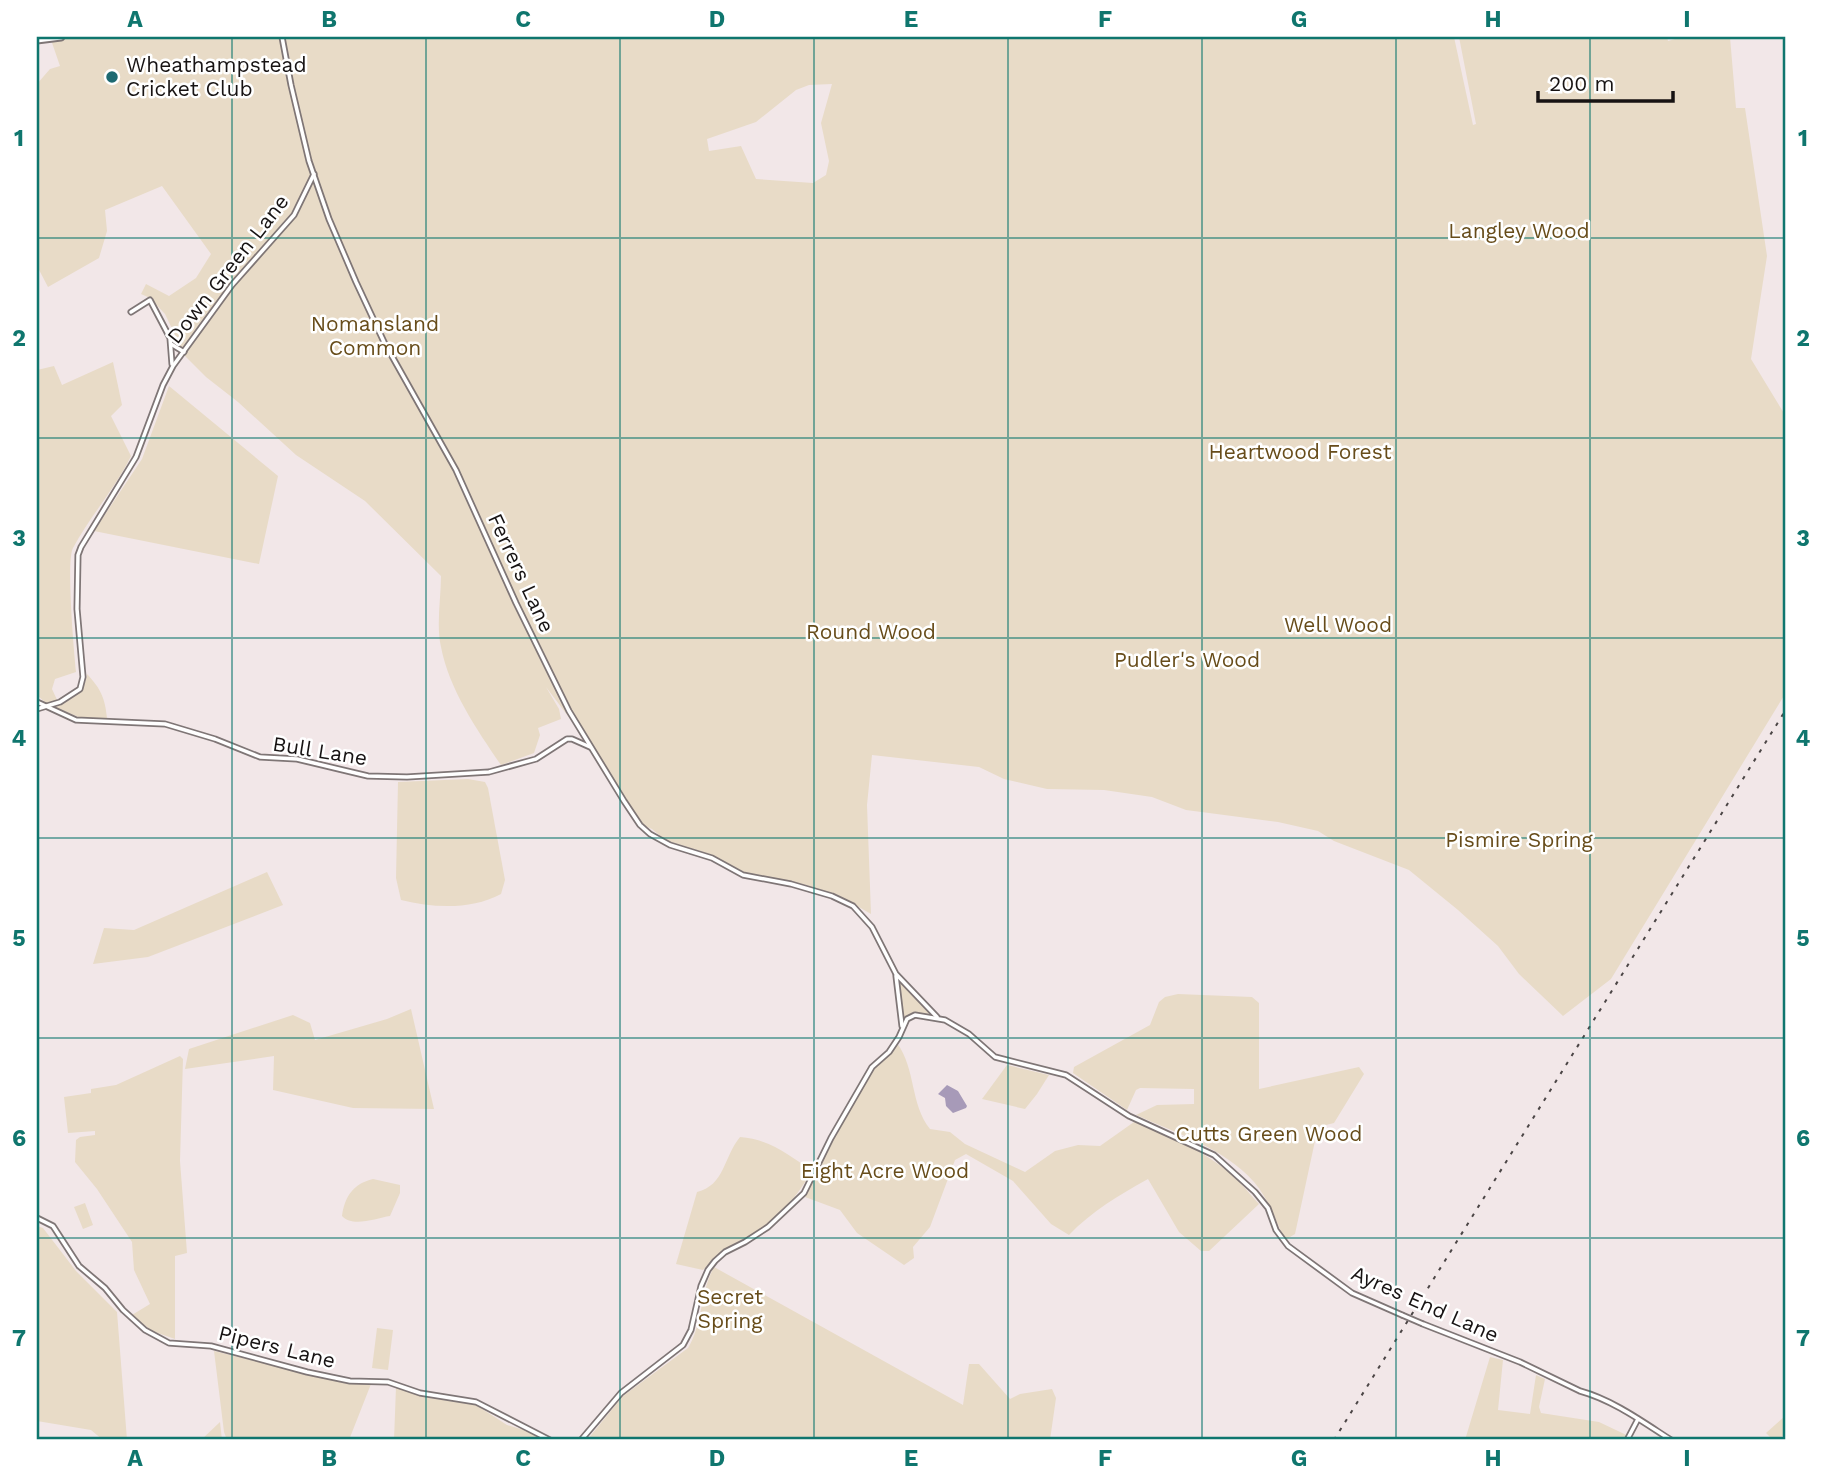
<svg xmlns="http://www.w3.org/2000/svg" width="1822" height="1477" font-family="'Work Sans',sans-serif">
<style>
.green{fill:#e8dbc7;fill-rule:evenodd}
.water{fill:#a79ab8}
.lines{fill:none;stroke-linecap:round;stroke-linejoin:round}
.minor-casing{stroke:#7f7676;stroke-width:7}
.secondary-casing{stroke:#7f7676;stroke-width:9}
.minor{stroke:#fff;stroke-width:3.5}
.secondary{stroke:#fff;stroke-width:5}
.rail{stroke:#4b4545;stroke-width:2;stroke-dasharray:3.5 7;stroke-linecap:butt}
.minor-bridge-casing{stroke:#7f7676;stroke-width:7;stroke-linecap:butt}
.minor-bridge{stroke:#fff;stroke-width:3.5}
.grid{fill:none;stroke:#0f766e;stroke-width:2;stroke-opacity:0.55}
.poi-dot{fill:#1d6971;stroke:#fff;stroke-width:2.5}
.labels{text-anchor:middle;stroke-width:5;stroke-linejoin:round;paint-order:stroke}
.poi-label{font-size:21px;fill:#171313;stroke:#fff;text-anchor:start}
.park-label{font-size:21px;fill:#674c1a;stroke:#fff}
.street-label{font-size:21px;fill:#171313;stroke:#fff}
.neatline{fill:none;stroke:#0f766e;stroke-width:2.5}
.grid-label{font-size:23px;text-anchor:middle;font-weight:bold;fill:#0f766e}
</style>
<rect width="100%" height="100%" fill="#f2e7e8"/>
<g class="green">
<path d="M50,37H1454L1473,125L1476,124L1459,37H1667L1668,41L1682,37H1730L1736,108H1745L1767,256L1751,359L1785,415V694L1611,979L1563,1016L1519,974L1498,946L1458,910L1409,870L1334,841L1318,831L1278,822L1186,810L1152,797L1104,790L1047,789L1004,779L979,767L872,755L867,805L871,914L838,895L803,884L744,872L710,854L665,840L652,829L640,824L602,761L546,687L559,709L561,719L538,728L540,735L534,753L501,765C477,730 449,689 441,647C436,625 441,598 441,576L365,501L296,455L238,402L206,377L185,356L165,314L150,298L141,294L146,284L169,296L196,278L211,254L162,186L105,210L107,231L99,258L48,287L37,266V84L50,69L60,66ZM832,84L821,123L829,161L826,175L813,183L756,179L741,146L709,151L707,139L756,122L796,90L809,85Z"/>
<path d="M113,362L122,405L111,416L131,456C115,489 90,516 73,548C66,560 74,653 76,672L55,679L52,689L58,702L47,704L37,695V370L54,366L62,385Z"/>
<path d="M169,386L278,476L259,564L94,531L142,459Z"/>
<path d="M87,674C101,689 105,698 107,718H81L55,707C71,700 85,693 87,674Z"/>
<path d="M468,779L485,782L488,788L505,880L501,894C471,910 434,908 401,900L396,878L398,782Z"/>
<path d="M267,872L283,905L148,957L93,964L104,928L134,930Z"/>
<path d="M899,978L930,1011L931,1014L915,1013L903,1018Z"/>
<path d="M1178,994L1252,997L1259,1003V1089L1359,1067L1364,1074L1334,1123L1318,1127L1295,1234L1285,1240C1276,1221 1268,1198 1254,1182C1224,1148 1176,1133 1136,1115L1157,1105L1194,1104V1089L1140,1088L1136,1090L1127,1110L1073,1073L1074,1067L1150,1025L1159,1002L1165,997Z"/>
<path d="M411,1009L434,1109L353,1108L273,1090L274,1056L185,1069L189,1049L293,1015L310,1023L315,1040L387,1019Z"/>
<path d="M897,1043C916,1069 910,1104 930,1129L950,1132L965,1144L1025,1172L1055,1151L1078,1145L1100,1146L1134,1122C1162,1132 1201,1150 1225,1169C1238,1179 1248,1192 1259,1204L1209,1251H1201L1179,1232L1148,1179C1119,1195 1092,1211 1069,1235L1051,1224L1013,1181L966,1154L955,1160L930,1227L913,1247L914,1258L904,1265L857,1233L840,1210L805,1197L819,1163L865,1083L876,1066Z"/>
<path d="M180,1056L183,1059L180,1161L187,1253L175,1256V1339L152,1331L132,1315L150,1304L134,1270L132,1242L97,1189L75,1162L76,1140L80,1137L95,1135V1131L68,1133L64,1097L91,1093V1089L116,1085Z"/>
<path d="M1007,1065L1049,1075L1037,1094L1025,1109L982,1099Z"/>
<path d="M740,1137C769,1139 789,1155 812,1171C800,1191 785,1212 766,1225C744,1241 721,1249 703,1270L676,1264L697,1192C725,1185 723,1158 740,1137Z"/>
<path d="M373,1179L400,1185V1193L390,1216C376,1218 353,1228 342,1216C345,1196 353,1184 373,1179Z"/>
<path d="M85,1203L93,1225L83,1229L74,1207Z"/>
<path d="M37,1226L43,1228L76,1271L117,1312L127,1440H103L91,1430L37,1421Z"/>
<path d="M714,1267L963,1405L969,1364H979L1010,1399L1020,1394L1052,1389L1056,1398L1050,1440H587L623,1396L688,1348C703,1324 700,1292 714,1267Z"/>
<path d="M377,1328L393,1330L388,1370L372,1368Z"/>
<path d="M214,1351L348,1384H371L349,1440H227L224,1432Z"/>
<path d="M1490,1357L1503,1360L1498,1410L1530,1414L1536,1375L1545,1379L1539,1407L1541,1413L1599,1422L1637,1440H1465Z"/>
<path d="M396,1387L430,1398L476,1405L507,1425L531,1432L545,1440H394Z"/>
<path d="M1785,1416V1434L1778,1440H1773L1766,1433Z"/>
<path d="M220,1422L222,1440H201Z"/>
</g>
<path class="water" d="M947,1085L958,1091L967,1106L966,1108L953,1113L946,1106L945,1098L938,1094Z"/>
<g class="lines">
<g class="minor-casing">
<g id="minor">
<path d="M282,37L291,85L309,161L329,219L356,282L384,342L456,470L516,603L569,711L624,801L640,825L650,834L670,845L712,858L743,875L791,884L832,896L853,906L872,927L896,974L937,1017"/>
<path d="M131,312L150,300L170,338L172,364"/>
<path d="M171,344L184,352"/>
<path d="M37,702L76,720L165,724L215,739L260,757L297,759L368,776L407,777L489,772L536,759L567,739H572L590,747"/>
<path d="M37,709L60,702L80,689L83,677L77,609L78,555L81,547L136,457L163,385L173,366L232,285L294,215L314,174"/>
<path d="M896,976L902,1026"/>
<path d="M37,1218L53,1226L79,1266L105,1288L123,1310L145,1330L169,1343L211,1346L307,1372L350,1381L388,1382L420,1393L476,1402L550,1440"/>
<path d="M1423,1324L1520,1362L1580,1391C1613,1400 1643,1422 1671,1440"/>
<path d="M581,1440L621,1393L683,1345L691,1330L701,1286L708,1270L715,1261L725,1252L745,1242L768,1227L804,1193L831,1138L872,1067L889,1052L899,1037L907,1019L915,1015L945,1020L969,1034L995,1057L1066,1075L1129,1116L1214,1155L1255,1192L1268,1208L1276,1230L1288,1246L1352,1293L1402,1315"/>
<path d="M1627,1440L1638,1419"/>
</g>
</g>
<g class="secondary-casing">
<path id="secondary" d="M37,40L61,37"/>
</g>
<use href="#minor" class="minor"/>
<use href="#secondary" class="secondary"/>
<path class="rail" d="M1334,1440L1785,711"/>
<g class="minor-bridge-casing">
<path id="minor-bridge" d="M1402,1315L1423,1324"/>
</g>
<use href="#minor-bridge" class="minor-bridge"/>
</g>
<path class="grid" d="M232,37V1440M426,37V1440M620,37V1440M814,37V1440M1008,37V1440M1202,37V1440M1396,37V1440M1590,37V1440M37,238H1785M37,438H1785M37,638H1785M37,838H1785M37,1038H1785M37,1238H1785"/>
<circle class="poi-dot" cx="112" cy="77" r="7"/>
<g class="labels">
<g class="poi-label">
<text x="126" y="72">Wheathampstead<tspan x="126" dy="24">Cricket Club</tspan></text>
</g>
<g class="park-label">
<text x="1519" y="238">Langley Wood</text>
<text x="375" y="331">Nomansland<tspan x="375" dy="24">Common</tspan></text>
<text x="1300" y="459">Heartwood Forest</text>
<text x="1338" y="632">Well Wood</text>
<text x="871" y="639">Round Wood</text>
<text x="1187" y="667">Pudler's Wood</text>
<text x="1519" y="847">Pismire Spring</text>
<text x="1269" y="1141">Cutts Green Wood</text>
<text x="885" y="1178">Eight Acre Wood</text>
<text x="730" y="1304">Secret<tspan x="730" dy="24">Spring</tspan></text>
</g>
<g class="street-label">
<text transform="translate(228 269) rotate(-52)" y="7">Down Green Lane</text>
<text transform="translate(521 573) rotate(65)" y="7">Ferrers Lane</text>
<text transform="translate(320 751) rotate(9)" y="7">Bull Lane</text>
<text transform="translate(1425 1304) rotate(24)" y="7">Ayres End Lane</text>
<text transform="translate(277 1347) rotate(14)" y="7">Pipers Lane</text>
</g>
</g>
<rect width="1822" height="1477" fill="none" stroke="#ffffff" stroke-width="77"/>
<path d="M1538 91v10h135v-10" fill="none" stroke="#171313" stroke-width="3.5"/>
<text x="1549" y="91" font-size="21" fill="#171313" stroke="#ffffff" stroke-width="5" paint-order="stroke">200 m</text>
<rect x="38" y="38" width="1746" height="1400" class="neatline"/>
<g class="grid-label">
<text x="135" y="27">A</text>
<text x="329" y="27">B</text>
<text x="523" y="27">C</text>
<text x="717" y="27">D</text>
<text x="911" y="27">E</text>
<text x="1105" y="27">F</text>
<text x="1299" y="27">G</text>
<text x="1493" y="27">H</text>
<text x="1687" y="27">I</text>
<text x="19" y="146">1</text>
<text x="1803" y="146">1</text>
<text x="19" y="346">2</text>
<text x="1803" y="346">2</text>
<text x="19" y="546">3</text>
<text x="1803" y="546">3</text>
<text x="19" y="746">4</text>
<text x="1803" y="746">4</text>
<text x="19" y="946">5</text>
<text x="1803" y="946">5</text>
<text x="19" y="1146">6</text>
<text x="1803" y="1146">6</text>
<text x="19" y="1346">7</text>
<text x="1803" y="1346">7</text>
<text x="135" y="1466">A</text>
<text x="329" y="1466">B</text>
<text x="523" y="1466">C</text>
<text x="717" y="1466">D</text>
<text x="911" y="1466">E</text>
<text x="1105" y="1466">F</text>
<text x="1299" y="1466">G</text>
<text x="1493" y="1466">H</text>
<text x="1687" y="1466">I</text>
</g>
</svg>
